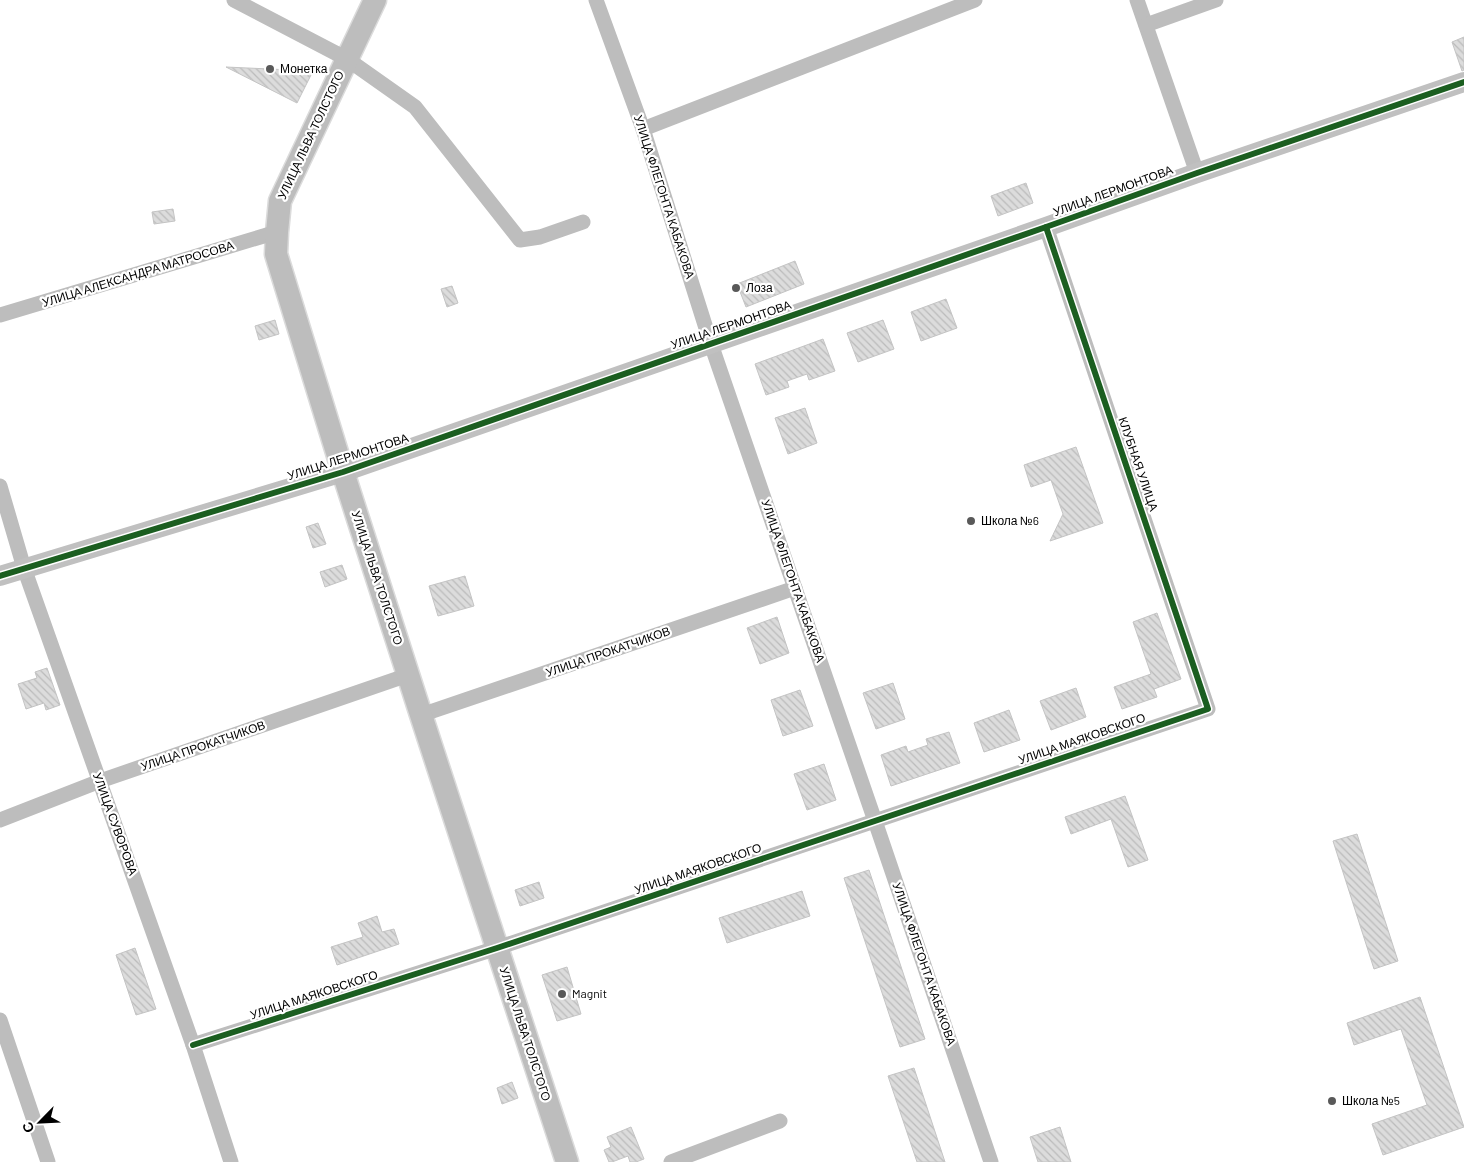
<svg xmlns="http://www.w3.org/2000/svg" width="1464" height="1162" font-family="Barlow,sans-serif">
<style>
.building{fill:url(#building-back-hatch);stroke:#c4c4c4}
.lines{fill:none;stroke-linecap:round;stroke-linejoin:round}
.primary-casing{stroke:#dbdbdb;stroke-width:25}
.street{stroke:#bdbdbd;stroke-width:15}
.secondary{stroke:#c0c0c0;stroke-width:20}
.primary{stroke:#bdbdbd;stroke-width:22}
.cycleway-casing{stroke:#fff;stroke-width:9}
.cycleway{stroke:#1b5e20;stroke-width:6}
.poi-dot{fill:#595959;stroke:#fff;stroke-width:2}
.labels{text-anchor:middle;stroke-width:4.5;stroke-linejoin:round;paint-order:stroke}
.poi-label{font-size:12px;fill:#000;stroke:#fff;text-anchor:start}
.street-label{font-size:12px;fill:#000;stroke:#fff}
</style>
<defs>
<pattern id="building-back-hatch" width="6" height="6" patternUnits="userSpaceOnUse" patternTransform="scale(1.25)"><rect width="6" height="6" fill="#dcdcdc"/><path d="M-1 5l2 2M0 0l6 6M5-1l2 2" fill="none" stroke="#bbb"/></pattern>
</defs>
<rect width="100%" height="100%" fill="#fff"/>
<g class="building">
<path d="M1464,37V70L1462,71L1452,42Z"/>
<path d="M226,67L313,71L297,103Z"/>
<path d="M1026,183L1033,203L998,216L991,196Z"/>
<path d="M173,209L175,221L154,224L152,212Z"/>
<path d="M795,261L804,284L746,307L737,284Z"/>
<path d="M452,286L458,303L447,307L441,289Z"/>
<path d="M946,299L957,328L921,341L911,312Z"/>
<path d="M275,320L279,334L259,340L255,326Z"/>
<path d="M883,320L894,349L858,362L847,333Z"/>
<path d="M823,339L835,371L809,380L807,374L787,381L789,387L766,395L755,364Z"/>
<path d="M805,408L817,443L788,454L775,418Z"/>
<path d="M1076,447L1103,523L1050,541L1063,514L1051,480L1031,487L1024,465Z"/>
<path d="M318,523L326,544L313,548L306,527Z"/>
<path d="M342,565L347,579L325,587L320,572Z"/>
<path d="M465,576L474,606L438,616L429,586Z"/>
<path d="M1157,613L1181,679L1154,689L1157,697L1122,709L1114,687L1151,674L1133,622Z"/>
<path d="M777,617L789,653L760,664L747,628Z"/>
<path d="M47,668L60,705L46,710L44,703L26,709L18,684L37,678L35,672Z"/>
<path d="M893,683L905,719L876,729L863,693Z"/>
<path d="M1076,688L1086,717L1051,730L1040,701Z"/>
<path d="M800,690L813,726L783,736L771,700Z"/>
<path d="M1009,710L1020,740L984,752L974,723Z"/>
<path d="M949,732L960,763L891,786L881,755L906,746L908,752L928,745L926,739Z"/>
<path d="M824,764L836,800L807,810L794,774Z"/>
<path d="M1125,796L1148,860L1128,867L1111,819L1071,834L1065,817Z"/>
<path d="M1357,834L1398,961L1374,969L1333,841Z"/>
<path d="M869,870L925,1039L900,1047L844,878Z"/>
<path d="M539,882L544,898L520,906L515,890Z"/>
<path d="M802,891L810,916L727,943L719,918Z"/>
<path d="M377,916L382,932L394,929L399,944L337,965L331,947L363,937L358,923Z"/>
<path d="M135,948L156,1009L136,1015L116,955Z"/>
<path d="M567,967L581,1014L557,1021L542,975Z"/>
<path d="M1420,997L1464,1127L1383,1155L1372,1124L1427,1105L1401,1029L1354,1045L1347,1023Z"/>
<path d="M914,1068L945,1162H917L888,1076Z"/>
<path d="M512,1082L518,1098L502,1104L497,1088Z"/>
<path d="M631,1127L644,1159L636,1162H630L628,1156L612,1162H609L604,1150L611,1147L607,1137Z"/>
<path d="M1060,1127L1071,1162H1038L1030,1137Z"/>
</g>
<g class="lines">
<g class="primary-casing">
<path id="primary" d="M375,0L280,201L277,232L276,254L343,472L421,715L567,1162"/>
</g>
<g class="street">
<path d="M234,0L347,59L415,107L520,240L540,237L583,222"/>
<path d="M596,0L643,129L711,344L875,821L991,1162"/>
<path d="M1137,0L1197,173"/>
<path d="M1146,25L1216,0"/>
<path d="M643,129L975,0"/>
<path d="M0,315L277,232"/>
<path d="M0,486L24,568L193,1045L231,1162"/>
<path d="M421,715L795,588"/>
<path d="M0,820L100,781L408,675"/>
<path d="M0,1020L48,1162"/>
<path d="M193,1045L497,948L1208,709L1046,227"/>
<path d="M671,1162L780,1121"/>
</g>
<path class="secondary" d="M0,576L343,472L1046,227L1197,173L1464,82"/>
<use href="#primary" class="primary"/>
<g class="cycleway-casing">
<g id="cycleway">
<path d="M0,576L343,472L1046,227L1197,173L1464,82"/>
<path d="M193,1045L497,948L1208,709L1046,227"/>
</g>
</g>
<use href="#cycleway" class="cycleway"/>
</g>
<g class="poi-dot">
<circle cx="270" cy="69" r="5"/>
<circle cx="736" cy="288" r="5"/>
<circle cx="971" cy="521" r="5"/>
<circle cx="562" cy="994" r="5"/>
<circle cx="1332" cy="1101" r="5"/>
</g>
<g class="labels">
<g class="poi-label">
<text x="280" y="73">Монетка</text>
<text x="746" y="292">Лоза</text>
<text x="981" y="525">Школа №6</text>
<text x="572" y="998">Magnit</text>
<text x="1342" y="1105">Школа №5</text>
</g>
<g class="street-label">
<text transform="translate(311 135) rotate(-65)" y="4">УЛИЦА ЛЬВА ТОЛСТОГО</text>
<text transform="translate(1113 191) rotate(-20)" y="4">УЛИЦА ЛЕРМОНТОВА</text>
<text transform="translate(664 197) rotate(72)" y="4">УЛИЦА ФЛЕГОНТА КАБАКОВА</text>
<text transform="translate(138 274) rotate(-17)" y="4">УЛИЦА АЛЕКСАНДРА МАТРОСОВА</text>
<text transform="translate(731 325) rotate(-19)" y="4">УЛИЦА ЛЕРМОНТОВА</text>
<text transform="translate(348 457) rotate(-18)" y="4">УЛИЦА ЛЕРМОНТОВА</text>
<text transform="translate(1138 464) rotate(71)" y="4">КЛУБНАЯ УЛИЦА</text>
<text transform="translate(377 578) rotate(72)" y="4">УЛИЦА ЛЬВА ТОЛСТОГО</text>
<text transform="translate(793 581) rotate(71)" y="4">УЛИЦА ФЛЕГОНТА КАБАКОВА</text>
<text transform="translate(608 652) rotate(-19)" y="4">УЛИЦА ПРОКАТЧИКОВ</text>
<text transform="translate(1082 739) rotate(-19)" y="4">УЛИЦА МАЯКОВСКОГО</text>
<text transform="translate(203 746) rotate(-19)" y="4">УЛИЦА ПРОКАТЧИКОВ</text>
<text transform="translate(115 824) rotate(70)" y="4">УЛИЦА СУВОРОВА</text>
<text transform="translate(698 869) rotate(-19)" y="4">УЛИЦА МАЯКОВСКОГО</text>
<text transform="translate(924 964) rotate(71)" y="4">УЛИЦА ФЛЕГОНТА КАБАКОВА</text>
<text transform="translate(314 995) rotate(-18)" y="4">УЛИЦА МАЯКОВСКОГО</text>
<text transform="translate(525 1034) rotate(72)" y="4">УЛИЦА ЛЬВА ТОЛСТОГО</text>
</g>
</g>
<g transform="translate(40 1122) rotate(246)" stroke="#ffffff" stroke-width="4" paint-order="stroke">
<path d="M0-4L9 19L0 12L-9 19Z" fill="#000000"/>
<text y="-8" font-size="14" font-weight="bold" text-anchor="middle" fill="#000000">С</text>
</g>
</svg>
